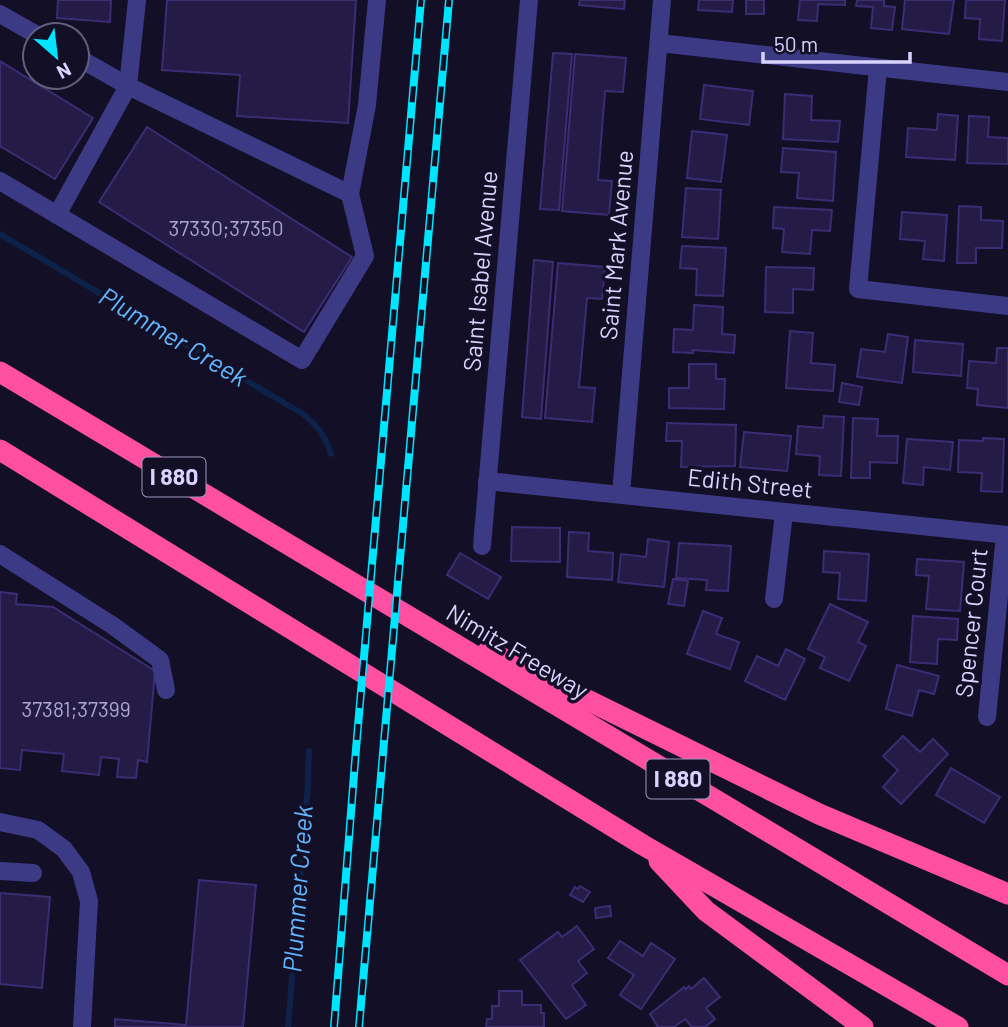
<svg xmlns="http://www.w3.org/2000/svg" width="1008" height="1027" font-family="Barlow,sans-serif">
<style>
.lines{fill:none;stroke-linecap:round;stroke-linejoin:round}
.stream{stroke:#0c2248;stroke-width:6}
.building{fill:#241b47;stroke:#3b2d73;stroke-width:2}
.minor{stroke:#3d3a85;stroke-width:18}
.highway{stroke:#ff4fa3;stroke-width:21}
.rail-casing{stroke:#00e5ff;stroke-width:8}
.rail{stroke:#130f26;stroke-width:5;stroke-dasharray:16;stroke-linecap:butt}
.labels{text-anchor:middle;stroke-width:7;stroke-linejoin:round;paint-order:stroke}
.number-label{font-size:21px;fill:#aca6d1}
.shield{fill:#130f26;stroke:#9e99be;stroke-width:2}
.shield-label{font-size:23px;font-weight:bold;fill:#d9d4ff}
.street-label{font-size:24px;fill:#d9d4ff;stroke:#130f26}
.water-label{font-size:26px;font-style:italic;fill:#62b6ff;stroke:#130f26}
</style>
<rect width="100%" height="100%" fill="#130f26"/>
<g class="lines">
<g class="stream">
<path d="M0,234L303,414C318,426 325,436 331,454"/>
<path d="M288,1027L308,784L309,751"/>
</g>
</g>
<g class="building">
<path d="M58,0H111L110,22L57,18Z"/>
<path d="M167,0H356L348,123L237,116L240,75L162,70Z"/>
<path d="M580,0H625L624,9L579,5Z"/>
<path d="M699,0H733L732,12L698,10Z"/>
<rect x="746" y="0" width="18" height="14"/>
<path d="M800,0H845V5L818,4L817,21L798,20Z"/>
<path d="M857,0H884V6L895,7L892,30L871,28L873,7L856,6Z"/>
<path d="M905,0H954L949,34L902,29Z"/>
<path d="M966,0H1005L1002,41L979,39L980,19L965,18Z"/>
<path d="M553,53L572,54L559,210L540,209Z"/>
<path d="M575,54L626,58L623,92L605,91L598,180L612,181L609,215L562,211Z"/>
<path d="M0,61L93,118L55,179L0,146Z"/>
<path d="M704,85L753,91L749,125L700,119Z"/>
<path d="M785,94L812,96L811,120L840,121L838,142L783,139Z"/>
<path d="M938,114L958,116L955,160L906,157L908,128L937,130Z"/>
<path d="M969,116L989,117L988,137L1008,138V164L967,163Z"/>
<path d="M147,127L352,257L304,332L99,202Z"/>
<path d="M692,131L727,135L721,182L687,178Z"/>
<path d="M783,148L836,152L833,201L797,198L799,173L781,172Z"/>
<path d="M686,188L721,190L718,239L682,237Z"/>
<path d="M959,206L981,207V220L1003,221L1002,248H976V263H957Z"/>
<path d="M774,207L832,210L830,231L812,230L810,254L782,252L784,229L773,228Z"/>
<path d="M902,212L947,215L944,261L923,259L925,241L900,239Z"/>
<path d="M682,246L726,248L723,296L696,295L697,269L680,268Z"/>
<path d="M534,260L553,262L541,419L522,417Z"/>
<path d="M558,263L605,267L602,299L587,298L579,387L595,388L592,422L545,418Z"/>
<path d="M766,267L814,268L813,290L793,289V313L765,312Z"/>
<path d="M694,305L723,307L722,334L735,335L734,353L693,350V353L673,352L674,329L693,330Z"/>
<path d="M790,331L813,333L811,363L835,365L833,391L786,388Z"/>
<path d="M888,334L908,337L902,383L857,377L861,349L885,352Z"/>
<path d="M915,340L963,344L961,376L913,372Z"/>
<path d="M997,348H1008V408L977,405L978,389L967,388L969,361L996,363Z"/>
<path d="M689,364H716V379H725L724,409L669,408V388H689Z"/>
<path d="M842,383L862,387L859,405L839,402Z"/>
<path d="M824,416L844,417L841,476L819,475L820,456L796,454L798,426L823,428Z"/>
<path d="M853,418L878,419L877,436H898L897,463L870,462V478H851Z"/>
<path d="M667,423L736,425L735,466L681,467L682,441H666Z"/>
<path d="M744,432L791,436L787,471L740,467Z"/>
<path d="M983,438L1004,439L1002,492L981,491L982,473L958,472L959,440L983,441Z"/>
<path d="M907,439L953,442L950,470L924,467L923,485L903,483Z"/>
<path d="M512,527L560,528V562L511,561Z"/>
<path d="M569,532L589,533L588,551L613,553L612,580L567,577Z"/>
<path d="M648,539L669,542L664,587L618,582L621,554L646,557Z"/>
<path d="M679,543L731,546L728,591L706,590L707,580L676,578Z"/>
<path d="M824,551L869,554L866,601L838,599L840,573L823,572Z"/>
<path d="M460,553L501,577L488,599L447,575Z"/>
<path d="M917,559L964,562L960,611L926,609L929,576L916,575Z"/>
<path d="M673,579L688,581L684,606L668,604Z"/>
<path d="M0,592L17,594L16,604L53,607L155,671L147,762L138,760L136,778L117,777L119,759L101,757L99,775L62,771L64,754L22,750L20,770L0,768Z"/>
<path d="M830,604L868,622L858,642L866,646L849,681L820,668L825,657L808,649Z"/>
<path d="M703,611L722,618L716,634L739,642L730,669L687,654Z"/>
<path d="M913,616L958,619L957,640L938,639L937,664L910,662Z"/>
<path d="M786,649L805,659L785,700L745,681L757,656L778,666Z"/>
<path d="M897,665L939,676L934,694L919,690L912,716L886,709Z"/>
<path d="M903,736L920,752L933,739L948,754L901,804L883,787L898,770L883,756Z"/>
<path d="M951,768L1000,797L984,823L936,795Z"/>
<path d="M199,880L256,885L243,1027H115V1019L186,1025Z"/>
<path d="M580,886L590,892L583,902L570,895L575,887L578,889Z"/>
<path d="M0,893L50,897L42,988L0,984Z"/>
<path d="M610,906L611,916L596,918L595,908Z"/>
<path d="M577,926L594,949L578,961L587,973L572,985L586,1005L566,1019L520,960L558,932L562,937Z"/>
<path d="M620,941L643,956L651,943L675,959L641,1009L620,995L634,975L608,958Z"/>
<path d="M704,978L720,997L706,1008L715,1019L705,1027H692L685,1019L674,1027H658L650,1014L684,987L686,989L689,986L691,989Z"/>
<path d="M499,991H522V1005H541V1013H544V1027H486L487,1019H492V1006H499Z"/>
</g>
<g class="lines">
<g class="minor">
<path d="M0,14L37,35"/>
<path d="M659,43L1008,82"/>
<path d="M77,57L128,86L350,194"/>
<path d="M878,68L858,289L1008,306"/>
<path d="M0,181L302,360L365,256L350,194L367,105L377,0"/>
<path d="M57,215L128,86L137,0"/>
<path d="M487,481L1008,535"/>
<path d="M621,494L662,0"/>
<path d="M482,546L529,0"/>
<path d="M0,554L112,625L160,660L166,690"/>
<path d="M774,599L784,513"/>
<path d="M987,717L1005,535"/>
<path d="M0,822L38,830L64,849L81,872L89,901L82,1027"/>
<path d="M0,871L33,873"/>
</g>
<g class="highway">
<path d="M0,372L1008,975"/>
<path d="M0,450L643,845L958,1027"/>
<path d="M488,651L819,814L1008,894"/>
<path d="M659,861L706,911L863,1027"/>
</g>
<g class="rail-casing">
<g id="rail">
<path d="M334,1027L356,749L421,0"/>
<path d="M359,1027L449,0"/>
</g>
</g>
<use href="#rail" class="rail"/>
</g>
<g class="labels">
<g class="number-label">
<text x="226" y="236">37330;37350</text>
<text x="76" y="717">37381;37399</text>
</g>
<g class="shield">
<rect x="142.5" y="457.5" width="63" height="39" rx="5"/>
<rect x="646.5" y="759.5" width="63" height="39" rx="5"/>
</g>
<g class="shield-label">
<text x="174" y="485">I 880</text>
<text x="678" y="787">I 880</text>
</g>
<g class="street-label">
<text transform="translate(617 245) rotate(-85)" y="8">Saint Mark Avenue</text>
<text transform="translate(481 271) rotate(-85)" y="8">Saint Isabel Avenue</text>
<text transform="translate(750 484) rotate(6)" y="8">Edith Street</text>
<text transform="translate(972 623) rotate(-84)" y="8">Spencer Court</text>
<text transform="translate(517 652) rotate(31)" y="8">Nimitz Freeway</text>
</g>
<g class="water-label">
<text transform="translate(173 337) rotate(31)" y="9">Plummer Creek</text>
<text transform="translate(298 889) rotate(-86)" y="9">Plummer Creek</text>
</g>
</g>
<g transform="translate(56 56) rotate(152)"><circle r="33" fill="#130f26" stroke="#625e7d" stroke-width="2"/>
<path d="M0-5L12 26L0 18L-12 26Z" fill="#00e5ff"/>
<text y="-10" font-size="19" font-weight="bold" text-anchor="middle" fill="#d9d4ff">N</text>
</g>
<path d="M763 52v10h147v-10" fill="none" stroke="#d9d4ff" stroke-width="3.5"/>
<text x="774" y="52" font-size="21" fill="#d9d4ff" stroke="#130f26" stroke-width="5" paint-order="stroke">50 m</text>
</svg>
